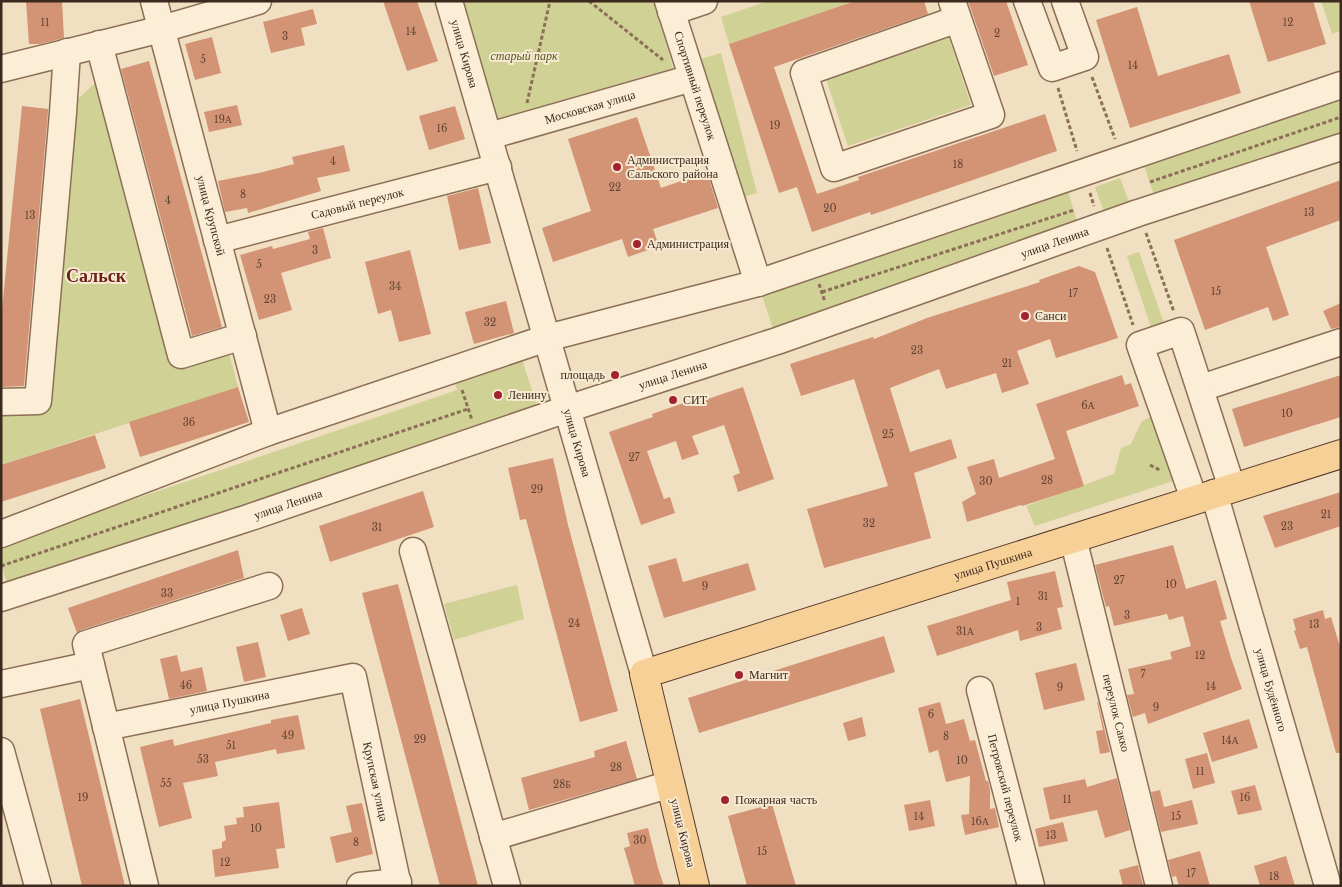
<svg xmlns="http://www.w3.org/2000/svg" width="1342" height="887" font-family="'Libre Baskerville',serif">
<style>
.green{fill:#cfd195}
.building{fill:#d39375}
.lines{fill:none;stroke-linecap:round;stroke-linejoin:round}
.minor-casing{stroke:#8d6f57;stroke-width:29}
.major-casing{stroke:#5a3d2c;stroke-width:30}
.path{stroke:#8d6f57;stroke-width:3;stroke-dasharray:4 2.5;stroke-linecap:butt}
.minor{stroke:#fbedd6;stroke-width:26}
.major{stroke:#f7d097;stroke-width:28}
.poi-dot{fill:#a12330;stroke:#f8e9d2;stroke-width:2}
.labels{text-anchor:middle;stroke-width:4;stroke-linejoin:round;paint-order:stroke}
.number-label{font-size:10px;fill:#624433}
.street-label{font-size:12px;fill:#3c291d;stroke:#f8e9d2}
.park-label{font-size:12px;font-style:italic;fill:#515a22;stroke:#f8e9d2}
.poi-label{font-size:12px;fill:#3c291d;stroke:#f8e9d2;text-anchor:start}
.district-label{font-size:18px;font-weight:bold;fill:#6c2219;stroke:#f8e9d2}
</style>
<rect width="100%" height="100%" fill="#f1dfc2"/>
<g class="green">
<path d="M452,1H654L673,68L486,122Z"/>
<path d="M768,1H855L729,44L721,17Z"/>
<path d="M1321,1H1341V31L1332,34Z"/>
<path d="M949,38L971,105L848,146L826,79Z"/>
<path d="M721,53L757,193L733,200L697,60Z"/>
<path d="M107,72L181,354L226,341L238,387L1,465V402L37,401L63,113Z"/>
<path d="M1341,94V143L1157,204L1142,159Z"/>
<path d="M1120,178L1129,202L1104,212L1095,187Z"/>
<path d="M1067,188L1081,234L777,341L758,283Z"/>
<path d="M1139,252L1166,329L1153,333L1127,256Z"/>
<path d="M520,354L539,411L9,589L1,565V544L457,390L453,377Z"/>
<path d="M1153,416L1176,480L1035,526L1026,506L1114,474L1121,448L1131,444L1142,421Z"/>
<path d="M517,585L524,619L454,640L444,604Z"/>
</g>
<g class="building">
<path d="M26,1H62L64,38L40,44H29Z"/>
<path d="M383,1H417L438,61L407,71Z"/>
<path d="M855,1H924L928,14L774,67L817,194L859,180L858,177L1045,114L1057,151L871,215L870,212L812,232L797,187L779,193L729,44Z"/>
<path d="M968,1H1006L1028,65L994,76Z"/>
<path d="M1249,1H1313L1326,44L1268,62Z"/>
<path d="M1137,7L1158,76L1229,54L1241,93L1130,128L1096,20Z"/>
<path d="M313,9L317,24L301,28L305,45L271,53L263,22Z"/>
<path d="M212,37L221,73L195,80L185,44Z"/>
<path d="M149,61L222,327L192,336L121,69Z"/>
<path d="M237,105L242,125L209,132L204,112Z"/>
<path d="M22,106L48,109V112L24,386L1,387V320Z"/>
<path d="M455,106L465,139L429,150L419,116Z"/>
<path d="M637,117L661,188L707,172L718,208L653,229L659,246L628,257L622,239L553,262L542,228L591,211L568,139Z"/>
<path d="M344,145L350,171L317,178L321,191L248,213L247,208L225,212L218,181L259,173L294,164L292,157Z"/>
<path d="M1341,180V220L1266,247L1289,315L1273,321L1268,307L1205,330L1174,240Z"/>
<path d="M478,188L491,243L459,250L447,196Z"/>
<path d="M323,228L331,258L281,273L292,310L259,320L240,255L272,246L273,249L310,239L308,232Z"/>
<path d="M410,250L431,334L399,342L391,310L378,314L365,262Z"/>
<path d="M1079,266L1095,272L1118,338L1056,358L1050,339L1017,351L1029,384L1002,393L996,373L946,389L939,369L890,388L910,452L951,439L957,458L914,473L931,538L824,568L807,509L888,486L854,379L801,396L790,364L873,337L874,339L927,318L1040,282L1039,280Z"/>
<path d="M506,301L514,333L474,344L465,312Z"/>
<path d="M1341,303V327L1331,329L1323,311Z"/>
<path d="M1122,375L1125,385L1131,383L1139,406L1066,431L1084,486L1022,506L1021,505L967,522L962,502L976,494L967,467L994,459L999,478L1055,459L1036,404Z"/>
<path d="M1341,375V417L1244,447L1232,409Z"/>
<path d="M238,387L249,422L140,457L129,422Z"/>
<path d="M743,387L774,479L738,492L733,476L740,473L724,425L692,436L699,454L682,460L676,441L647,451L664,499L670,497L675,513L641,525L609,432L653,417L652,414L695,399L696,403Z"/>
<path d="M95,435L106,468L1,502V465Z"/>
<path d="M553,458L568,525L618,711L580,722L526,519L520,520L508,468Z"/>
<path d="M423,491L434,527L330,562L319,526Z"/>
<path d="M1341,492V526L1275,548L1263,516Z"/>
<path d="M1173,545L1186,589L1216,580L1227,619L1220,621L1231,658L1242,689L1148,724L1145,713L1133,717L1127,695L1134,694L1128,669L1172,659L1170,652L1191,646L1183,616L1169,620L1167,614L1114,626L1109,606L1106,607L1095,565Z"/>
<path d="M238,550L244,578L81,630L77,633L68,608Z"/>
<path d="M676,558L683,582L748,563L756,590L664,618L648,566Z"/>
<path d="M1055,571L1063,607L1057,608L1062,629L1020,641L1018,630L937,656L927,626L1011,600L1007,582Z"/>
<path d="M398,584L478,886H440L362,593Z"/>
<path d="M302,608L310,634L288,641L280,615Z"/>
<path d="M1323,610L1325,619L1331,617L1341,650V753H1336L1307,647L1300,649L1294,631L1296,630L1293,619Z"/>
<path d="M884,636L895,672L699,733L688,698Z"/>
<path d="M258,642L266,677L244,682L236,647Z"/>
<path d="M177,655L181,672L202,667L207,691L169,699L160,659Z"/>
<path d="M1076,663L1085,700L1044,710L1035,673Z"/>
<path d="M80,699L125,886H82L40,709Z"/>
<path d="M940,702L946,724L964,719L970,741L975,740L986,781H988L990,790V809L995,808L999,827L965,835L961,815L969,814L970,776L946,782L938,750L929,753L918,708Z"/>
<path d="M1097,702H1098L1110,752L1100,754L1096,731L1103,730Z"/>
<path d="M298,715L305,749L277,754L276,749L215,762L218,776L183,783L192,818L159,827L140,747L173,739L174,746L271,723V720Z"/>
<path d="M862,717L866,736L848,741L843,723Z"/>
<path d="M1249,719L1258,748L1212,762L1203,733Z"/>
<path d="M626,741L637,779L529,810L521,778L595,757L594,751Z"/>
<path d="M1207,753L1215,783L1193,789L1185,759Z"/>
<path d="M1117,778L1130,830L1105,838L1097,810L1050,820L1043,788L1085,779L1087,787Z"/>
<path d="M1255,785L1262,810L1238,815L1231,791Z"/>
<path d="M1160,790L1164,807L1192,800L1198,824L1161,832L1151,792Z"/>
<path d="M930,800L935,826L909,831L904,805Z"/>
<path d="M279,802L285,848L276,849L279,868L215,877L212,850L222,848V842L226,840L224,826L237,824L236,818L244,817L243,807Z"/>
<path d="M362,803L373,854L336,863L330,837L352,832L346,806Z"/>
<path d="M772,804L796,886H747L728,816Z"/>
<path d="M1063,822L1068,841L1039,847L1035,829Z"/>
<path d="M648,828L658,868L664,886H635L624,848L630,846L627,833Z"/>
<path d="M1200,851L1210,886H1179L1176,876L1172,877L1168,860Z"/>
<path d="M1286,856L1295,886H1260L1254,866Z"/>
<path d="M1138,865L1143,885L1123,886L1119,870Z"/>
</g>
<g class="lines">
<g class="minor-casing">
<g id="minor">
<path id="s1" d="M154,1L268,432"/>
<path id="s2" d="M449,1L644,674"/>
<path id="s3" d="M668,1L758,283"/>
<path d="M952,1L991,115L834,168L804,73L958,19"/>
<path d="M1027,1L1052,68L1085,57L1065,1"/>
<path d="M671,12L704,1"/>
<path d="M99,44L181,355L243,336"/>
<path d="M1,69L162,29L258,1"/>
<path id="s4" d="M489,136L692,78"/>
<path id="s5" d="M217,240L498,167"/>
<path d="M1201,388L1341,342"/>
<path d="M1,402L38,401L63,113L67,52"/>
<path id="s6" d="M1214,493L1328,886"/>
<path d="M1194,499L1140,345L1181,331L1232,488"/>
<path d="M1,534L268,432L547,338L758,283L1341,85"/>
<path id="s7" d="M1073,538L1159,886"/>
<path d="M413,551L507,886"/>
<path id="s8" d="M1,598L245,519L567,409L777,341L1138,213L1341,147"/>
<path d="M1,684L91,665"/>
<path id="s9" d="M980,690L1031,886"/>
<path id="s10" d="M106,727L353,677L398,886"/>
<path d="M1,751L38,886"/>
<path d="M493,837L671,784"/>
<path d="M145,886L86,644L269,586"/>
<path d="M360,886L398,882"/>
</g>
</g>
<g class="major-casing">
<g id="major">
<path id="s11" d="M695,886L644,674L1341,454"/>
</g>
</g>
<g class="path">
<path d="M589,1L663,60"/>
<path d="M1092,77L1115,139"/>
<path d="M1058,88L1077,151"/>
<path d="M527,103L550,1"/>
<path d="M1150,182L1341,117"/>
<path d="M1090,193L1094,206"/>
<path d="M1146,233L1174,312"/>
<path d="M1107,248L1133,325"/>
<path d="M819,284L825,302"/>
<path d="M822,292L1074,210"/>
<path d="M462,390L472,420"/>
<path d="M1150,465L1158,469L1159,472"/>
<path d="M1,566L468,409"/>
</g>
<use href="#minor" class="minor"/>
<use href="#major" class="major"/>
</g>
<g class="poi-dot">
<circle cx="617" cy="167" r="5"/>
<circle cx="637" cy="244" r="5"/>
<circle cx="1025" cy="316" r="5"/>
<circle cx="615" cy="375" r="5"/>
<circle cx="498" cy="395" r="5"/>
<circle cx="673" cy="400" r="5"/>
<circle cx="739" cy="675" r="5"/>
<circle cx="725" cy="800" r="5"/>
</g>
<g class="labels">
<g class="number-label">
<text x="45" y="26">11</text>
<text x="1288" y="26">12</text>
<text x="411" y="35">14</text>
<text x="997" y="37">2</text>
<text x="285" y="40">3</text>
<text x="203" y="63">5</text>
<text x="1133" y="69">14</text>
<text x="223" y="123">19А</text>
<text x="775" y="129">19</text>
<text x="442" y="132">16</text>
<text x="333" y="165">4</text>
<text x="958" y="168">18</text>
<text x="615" y="191">22</text>
<text x="243" y="198">8</text>
<text x="168" y="204">4</text>
<text x="830" y="212">20</text>
<text x="1309" y="216">13</text>
<text x="30" y="219">13</text>
<text x="315" y="254">3</text>
<text x="259" y="268">5</text>
<text x="395" y="290">34</text>
<text x="1216" y="295">15</text>
<text x="1073" y="297">17</text>
<text x="270" y="303">23</text>
<text x="490" y="326">32</text>
<text x="917" y="354">23</text>
<text x="1007" y="367">21</text>
<text x="1088" y="409">6А</text>
<text x="1287" y="417">10</text>
<text x="189" y="426">36</text>
<text x="888" y="438">25</text>
<text x="634" y="461">27</text>
<text x="1047" y="484">28</text>
<text x="986" y="485">30</text>
<text x="537" y="493">29</text>
<text x="1326" y="518">21</text>
<text x="869" y="527">32</text>
<text x="1287" y="530">23</text>
<text x="377" y="531">31</text>
<text x="1119" y="584">27</text>
<text x="1171" y="588">10</text>
<text x="705" y="590">9</text>
<text x="167" y="597">33</text>
<text x="1043" y="600">31</text>
<text x="1018" y="605">1</text>
<text x="1127" y="619">3</text>
<text x="574" y="627">24</text>
<text x="1314" y="628">13</text>
<text x="1039" y="631">3</text>
<text x="965" y="635">31А</text>
<text x="1200" y="659">12</text>
<text x="1143" y="678">7</text>
<text x="186" y="689">46</text>
<text x="1211" y="690">14</text>
<text x="1060" y="691">9</text>
<text x="1156" y="711">9</text>
<text x="931" y="718">6</text>
<text x="288" y="739">49</text>
<text x="946" y="740">8</text>
<text x="420" y="743">29</text>
<text x="1230" y="744">14А</text>
<text x="231" y="749">51</text>
<text x="203" y="763">53</text>
<text x="962" y="764">10</text>
<text x="616" y="771">28</text>
<text x="1200" y="775">11</text>
<text x="166" y="787">55</text>
<text x="562" y="788">28Б</text>
<text x="83" y="801">19</text>
<text x="1245" y="801">16</text>
<text x="1067" y="803">11</text>
<text x="919" y="820">14</text>
<text x="1176" y="820">15</text>
<text x="980" y="825">16А</text>
<text x="256" y="832">10</text>
<text x="1051" y="839">13</text>
<text x="640" y="844">30</text>
<text x="356" y="846">8</text>
<text x="762" y="855">15</text>
<text x="225" y="866">12</text>
<text x="1191" y="877">17</text>
<text x="1274" y="880">18</text>
</g>
<g class="street-label">
<text dy="4" stroke="none"><textPath href="#s2" startOffset="55">улица Кирова</textPath></text>
<text dy="4" stroke="none"><textPath href="#s3" startOffset="89">Спортивный переулок</textPath></text>
<text dy="4" stroke="none"><textPath href="#s4" startOffset="105">Московская улица</textPath></text>
<text dy="4" stroke="none"><textPath href="#s5" startOffset="145">Садовый переулок</textPath></text>
<text dy="4" stroke="none"><textPath href="#s1" startOffset="222">улица Крупской</textPath></text>
<text dy="4" stroke="none"><textPath href="#s8" startOffset="1112">улица Ленина</textPath></text>
<text dy="4" stroke="none"><textPath href="#s8" startOffset="708">улица Ленина</textPath></text>
<text dy="4" stroke="none"><textPath href="#s2" startOffset="460">улица Кирова</textPath></text>
<text dy="4" stroke="none"><textPath href="#s8" startOffset="302">улица Ленина</textPath></text>
<text dy="4" stroke="none"><textPath href="#s11" startOffset="584">улица Пушкина</textPath></text>
<text dy="4" stroke="none"><textPath href="#s6" startOffset="205">улица Будённого</textPath></text>
<text dy="4" stroke="none"><textPath href="#s10" startOffset="126">улица Пушкина</textPath></text>
<text dy="4" stroke="none"><textPath href="#s7" startOffset="180">переулок Сакко</textPath></text>
<text dy="4" stroke="none"><textPath href="#s10" startOffset="359">Крупская улица</textPath></text>
<text dy="4" stroke="none"><textPath href="#s9" startOffset="101">Петровский переулок</textPath></text>
<text transform="translate(683 833) rotate(76)" y="4">улица Кирова</text>
</g>
<g class="park-label">
<text x="524" y="60">старый парк</text>
</g>
<g class="poi-label">
<text x="627" y="164">Администрация<tspan x="627" dy="14">Сальского района</tspan></text>
<text x="647" y="248">Администрация</text>
<text x="1035" y="320">Санси</text>
<text x="605" y="379" text-anchor="end">площадь</text>
<text x="508" y="399">Ленину</text>
<text x="683" y="404">СИТ</text>
<text x="749" y="679">Магнит</text>
<text x="735" y="804">Пожарная часть</text>
</g>
<g class="district-label">
<text x="96" y="282">Сальск</text>
</g>
</g>
<rect width="1342" height="887" fill="none" stroke="#3c291d" stroke-width="5"/>
</svg>
